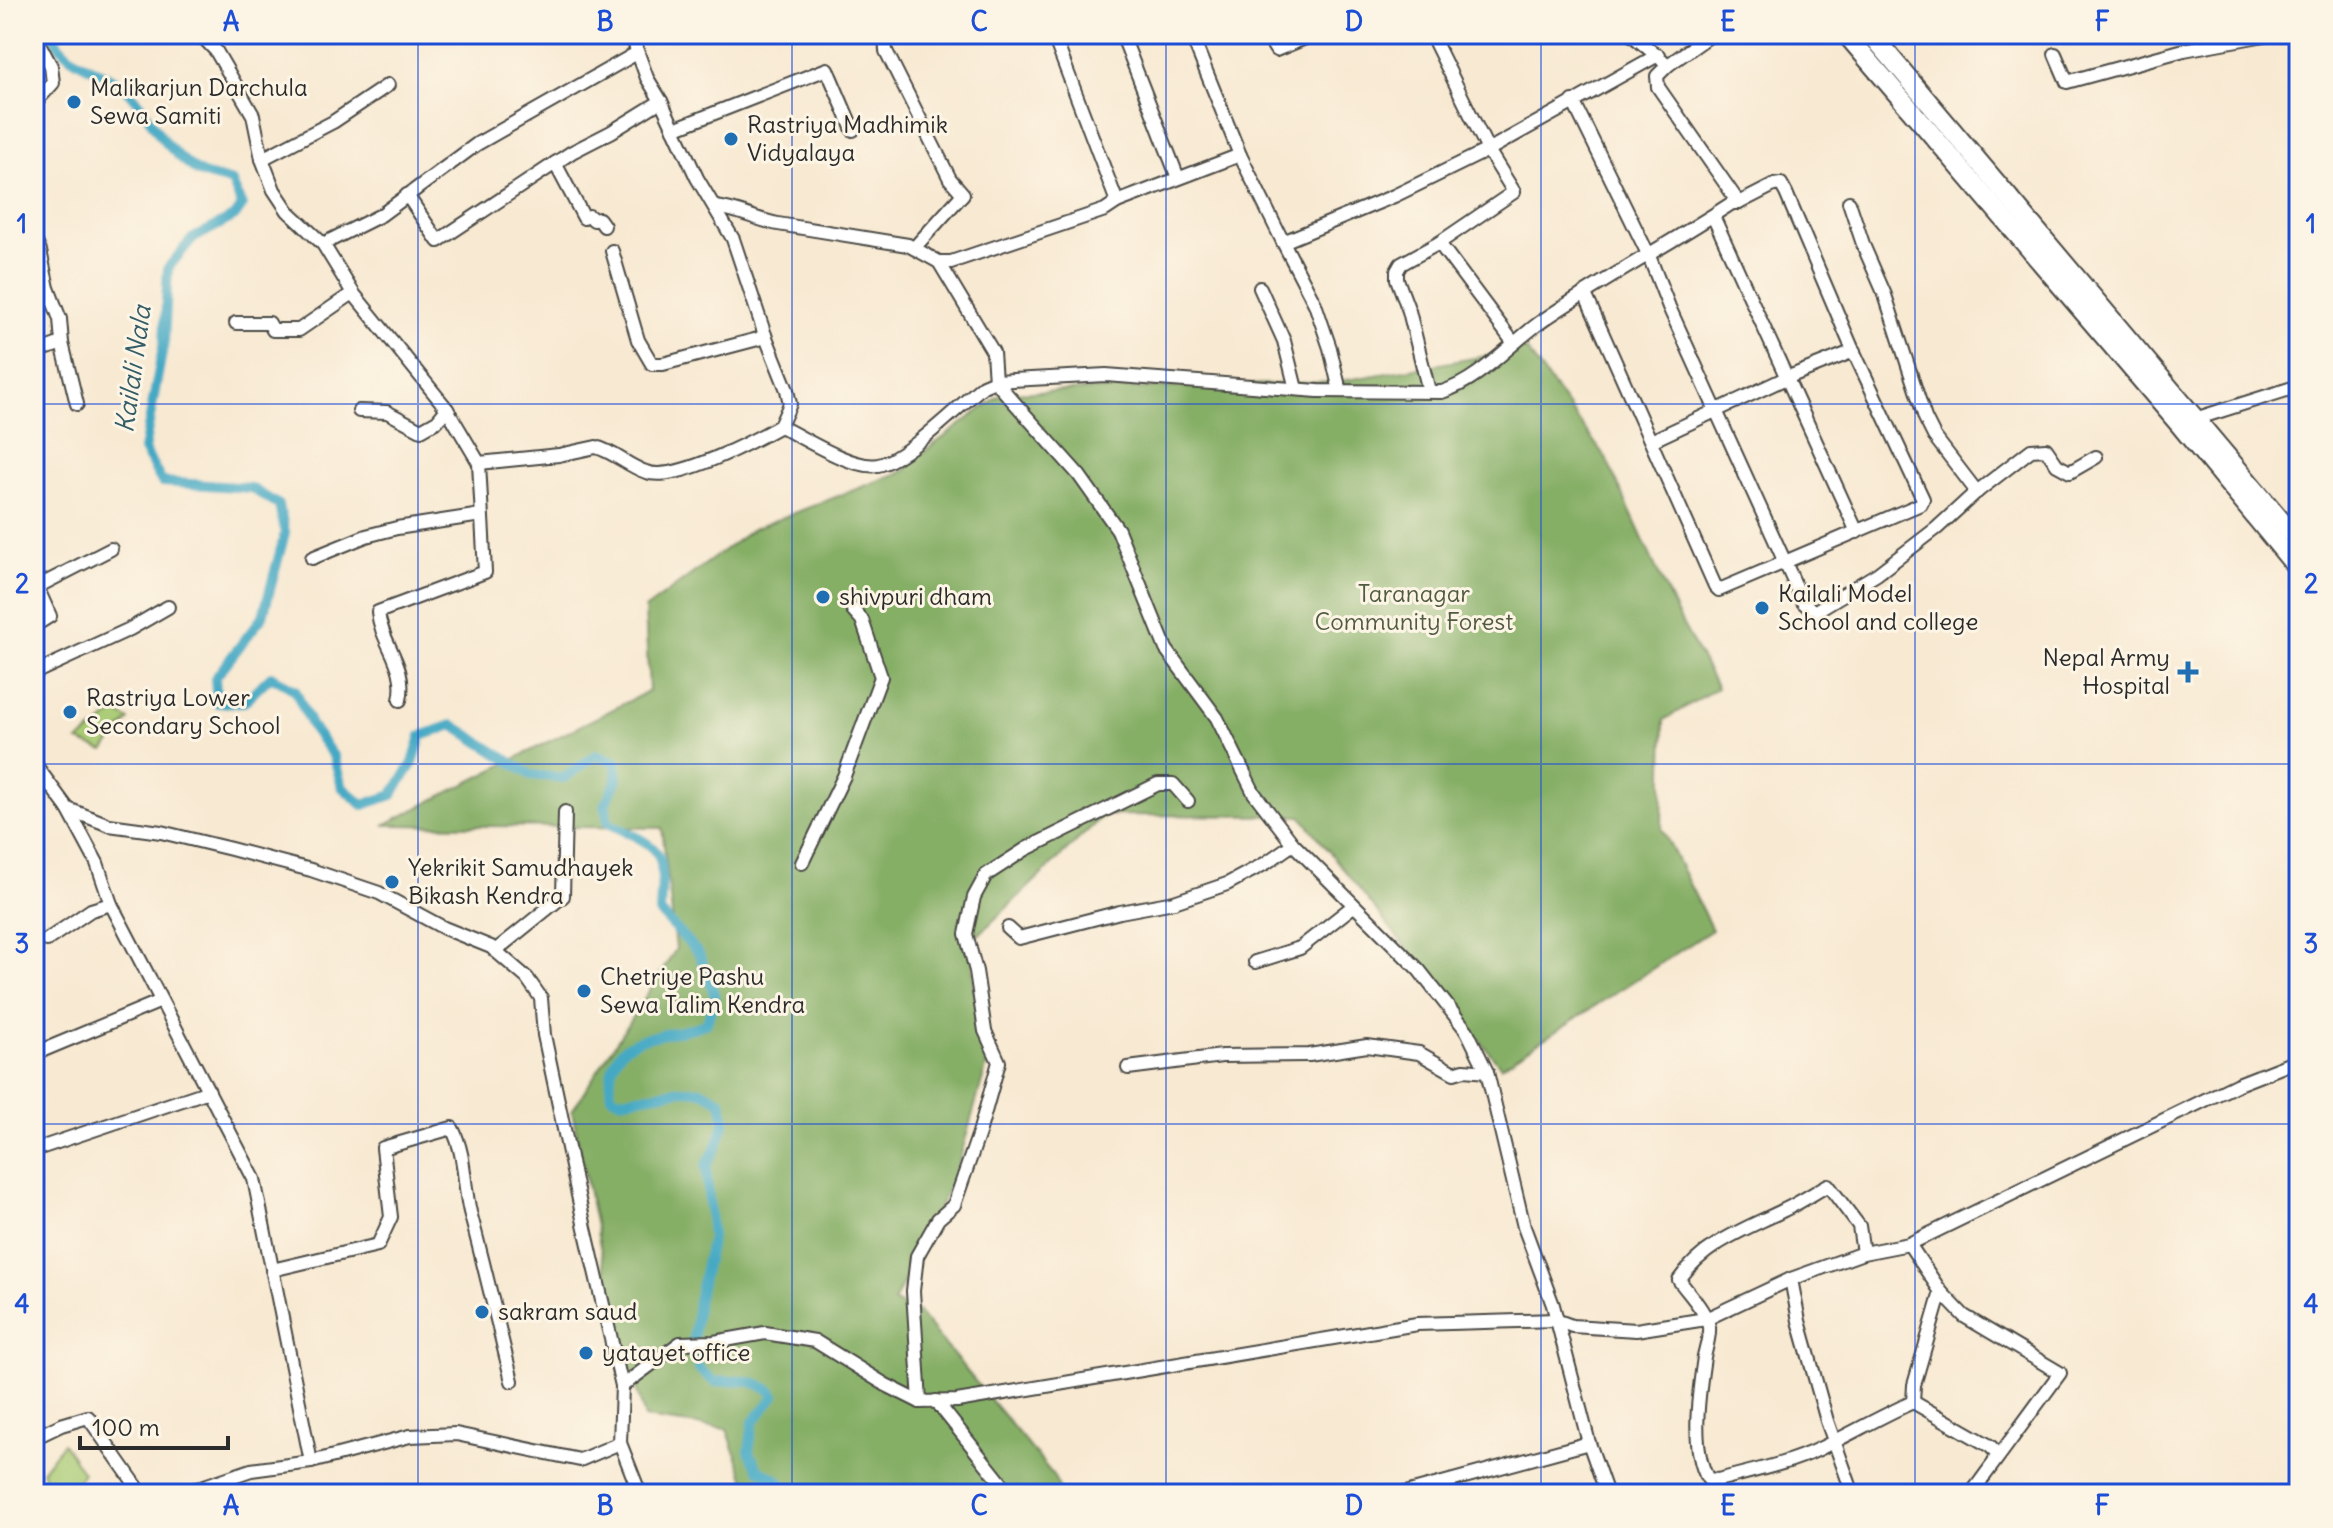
<svg xmlns="http://www.w3.org/2000/svg" width="2333" height="1528" font-family="Delius,sans-serif">
<style>
.green{fill:#a9cb74;stroke:#6a7b50;stroke-width:2}
.forest{fill:#86af66;stroke:#586d48;stroke-width:2}
.lines{fill:none;stroke-linecap:round;stroke-linejoin:round}
.canal{stroke:#44a9c4;stroke-width:10}
.minor-casing{stroke:#4a4844;stroke-width:16}
.highway-casing{stroke:#4a4844;stroke-width:22}
.minor{stroke:#fff;stroke-width:12}
.highway{stroke:#fff;stroke-width:18}
.grid{fill:none;stroke:#1d4ed8;stroke-width:2;stroke-opacity:0.55}
.poi-dot{fill:#1f6fb2;stroke:#fcf5e5;stroke-width:3}
.labels{text-anchor:middle;stroke-width:6;stroke-linejoin:round;paint-order:stroke}
.poi-label{font-size:24px;fill:#2b2b2b;stroke:#fcf5e5;text-anchor:start}
.park-label{font-size:24px;fill:#515b41;stroke:#fcf5e5}
.water-label{font-size:26px;font-style:italic;fill:#355d68;stroke:#fcf5e5}
.neatline{fill:none;stroke:#1d4ed8;stroke-width:3}
.grid-label{font-size:26px;text-anchor:middle;font-weight:bold;fill:#1d4ed8}
</style>
<rect width="100%" height="100%" fill="#fcf5e5"/>
<filter id="ink" filterUnits="userSpaceOnUse"><feTurbulence type="fractalNoise" baseFrequency=".0125" numOctaves="2"/><feDisplacementMap in="SourceGraphic" scale="16" xChannelSelector="R" yChannelSelector="G"/><feConvolveMatrix kernelMatrix="1 2 1 2 8 2 1 2 1" color-interpolation-filters="sRGB"/></filter>
<filter id="wash" filterUnits="userSpaceOnUse"><feTurbulence type="fractalNoise" baseFrequency=".006" numOctaves="4" result="noise"/><feDisplacementMap in="SourceGraphic" scale="32" xChannelSelector="R" yChannelSelector="G"/><feGaussianBlur stdDeviation="1.8" result="paint"/><feColorMatrix in="noise" values="0 0 0 0 0 0 0 0 0 0 0 0 0 0 0 0 0 1.4 0 .05"/><feComposite in="paint" operator="in"/></filter>
<g filter="url(#wash)">
<rect width="100%" height="100%" fill="#f8e9d2"/>
<g class="green">
<path d="M116,712L129,720L104,751L78,741Z"/>
<path d="M63,1443L83,1473L68,1494H52L42,1471Z"/>
</g>
<path class="forest" d="M1526,349L1606,458L1676,612L1717,688L1664,720L1662,829L1712,930L1501,1067L1301,816L1104,815L972,941L974,990L987,1064L956,1172L894,1302L917,1311L1053,1475L1062,1494H773L748,1489L727,1429L645,1418L613,1309L572,1111L676,949L662,828L384,825L649,691L645,609L753,529L906,470L912,461L1003,393L1335,382Z"/>
<g class="lines">
<path class="canal" d="M52,34C66,66 100,67 125,88C143,103 151,125 165,142C174,152 187,164 197,171C204,176 222,178 232,182L242,206L235,216L192,239L168,268L164,342L144,450L162,482L251,488L279,505L285,533L263,616L215,678L217,703L244,702L271,676L295,690L312,727L334,757L342,787L363,805L392,795L413,763L421,736L453,725L531,775L564,778L596,755L616,762L617,780L605,804L608,823C667,851 664,848 660,912L699,954L715,996L707,1023C663,1043 604,1024 611,1096L620,1100L682,1090L702,1091L721,1101L725,1121L717,1146L706,1166L712,1237L698,1301L692,1351L700,1370L715,1382C736,1380 761,1378 775,1396L753,1422L749,1451L758,1469L777,1479L790,1494"/>
</g>
</g>
<g filter="url(#ink)">
<g class="lines">
<g class="minor-casing">
<g id="minor">
<path d="M34,34L51,66L53,83L34,104"/>
<path d="M200,34L216,51L253,115L262,159L274,190L288,211L323,244L353,293L447,409L479,463L559,455L596,447C614,452 628,466 646,472C675,483 753,441 780,426C803,438 854,470 878,465C905,460 960,405 983,386L995,381L1106,375L1318,391L1442,392C1482,379 1509,344 1542,321C1603,279 1670,244 1732,203H1739L1658,87L1657,76L1668,65"/>
<path d="M631,34L647,78L661,101L697,178L733,239L765,335L787,390L790,404L780,426"/>
<path d="M885,34L886,51L950,179L963,194L914,248"/>
<path d="M1053,34L1117,202"/>
<path d="M1122,34L1178,178"/>
<path d="M1191,34L1240,155"/>
<path d="M1266,34L1276,50L1315,34"/>
<path d="M1431,34L1488,150L1514,192L1439,243L1513,342"/>
<path d="M1631,34L1668,65L1712,34"/>
<path d="M2055,54L2067,82L2184,50L2270,34"/>
<path d="M1573,101L1649,256L1669,307L1803,602L1814,612L1877,574L1937,528L1974,494L2031,450L2046,449L2057,465L2070,472L2096,457"/>
<path d="M674,129L827,69L853,130"/>
<path d="M262,159L333,122L388,85"/>
<path d="M555,163L584,218L589,216L594,220L599,219L604,226"/>
<path d="M407,195L438,241L572,152L611,132L661,101"/>
<path d="M1849,202L1864,247L1885,295L1925,418L1934,436L1977,492"/>
<path d="M715,207C738,209 756,220 778,224L908,245L939,262H951L1105,210L1117,202L1240,155L1283,242L1394,196L1488,150L1658,55"/>
<path d="M1713,216L1857,532"/>
<path d="M34,238L40,251L48,288L60,319L62,343L77,404"/>
<path d="M1283,242L1315,304L1330,348L1340,391"/>
<path d="M323,244L381,215L477,144L637,53"/>
<path d="M612,251L638,340L652,364H663L758,339L765,335"/>
<path d="M939,262L993,352L995,381L1079,475L1118,530L1166,649L1217,718L1254,793L1293,844L1419,970L1467,1031L1487,1072L1524,1227L1553,1305L1589,1443L1607,1494"/>
<path d="M1260,288L1284,341L1296,389"/>
<path d="M1585,294L1715,586L1719,590L1921,504L1923,499L1852,348L1786,193L1781,184L1774,185L1739,203"/>
<path d="M236,323H269L273,330H299L353,293"/>
<path d="M34,353L62,343"/>
<path d="M1429,391L1409,311L1397,279V271L1401,264L1439,243"/>
<path d="M359,411L387,412L421,430L437,421L447,409"/>
<path d="M2195,419L2299,386"/>
<path d="M1651,441L1786,378L1854,351"/>
<path d="M312,558L366,536L397,528L481,515"/>
<path d="M34,626L50,616L37,587L111,549"/>
<path d="M34,673L130,629L168,607"/>
<path d="M400,700C408,665 381,644 378,612L485,572L479,463"/>
<path d="M34,763L68,809L97,863L111,904L254,1179L311,1462L251,1470L181,1494"/>
<path d="M68,809L109,825L161,832L231,849L311,870L379,893L444,928L491,947L527,978L541,998L544,1035L585,1228L622,1386L620,1443L580,1460L456,1434L410,1436L311,1462"/>
<path d="M802,863L844,776L881,677L862,620L853,610"/>
<path d="M1008,928L1019,938L1120,912L1174,902L1227,884L1266,863L1293,844"/>
<path d="M47,940L91,910L111,904"/>
<path d="M495,951L563,896L565,812"/>
<path d="M1255,962L1300,948L1352,907"/>
<path d="M34,1054L161,1001"/>
<path d="M1128,1068L1222,1056L1309,1055L1367,1046L1419,1053L1454,1073L1464,1070L1487,1072"/>
<path d="M34,1150L209,1091"/>
<path d="M1909,1244L1941,1292L1964,1316L2060,1373L1971,1494"/>
<path d="M1863,1253L1859,1226L1828,1185C1814,1193 1799,1203 1784,1210C1746,1229 1704,1243 1679,1280C1688,1293 1706,1311 1709,1327C1710,1336 1706,1348 1704,1357C1699,1392 1690,1448 1708,1479L1718,1480C1752,1471 1788,1464 1819,1449C1851,1434 1881,1416 1913,1402L1914,1385L1941,1292"/>
<path d="M272,1270L378,1245L391,1217L383,1148L452,1128C466,1155 463,1183 470,1212C485,1268 498,1325 512,1381"/>
<path d="M1791,1279L1799,1321L1827,1421L1853,1494"/>
<path d="M622,1386L680,1343L714,1342L765,1333L815,1341L886,1385L920,1402L957,1401L1417,1324L1556,1320L1572,1326L1636,1330L1706,1319L1791,1279L1863,1253L1909,1244L2238,1084L2299,1060"/>
<path d="M936,1401L1010,1494"/>
<path d="M920,1402L913,1291L917,1256L938,1219L954,1205L979,1133L999,1062L985,1031L976,971L966,934L974,897L986,875L1026,849L1158,784H1173L1188,801"/>
<path d="M1913,1402L1990,1446L1998,1454L1995,1459"/>
<path d="M34,1438L61,1425L88,1417L142,1494"/>
<path d="M620,1443L640,1494"/>
<path d="M1402,1494L1589,1443"/>
</g>
</g>
<g class="highway-casing">
<g id="highway">
<path d="M1846,34L2180,425L2299,570"/>
<path d="M1871,34L2299,542"/>
</g>
</g>
<use href="#minor" class="minor"/>
<use href="#highway" class="highway"/>
</g>
</g>
<path class="grid" d="M418,34V1494M792,34V1494M1166,34V1494M1541,34V1494M1915,34V1494M34,404H2299M34,764H2299M34,1124H2299"/>
<g class="poi-dot">
<circle cx="74" cy="102" r="8"/>
<circle cx="731" cy="139" r="8"/>
<circle cx="823" cy="597" r="8"/>
<circle cx="1762" cy="608" r="8"/>
<path d="M2184 660h8v8h8v8h-8v8h-8v-8h-8v-8h8z"/>
<circle cx="70" cy="712" r="8"/>
<circle cx="392" cy="882" r="8"/>
<circle cx="584" cy="991" r="8"/>
<circle cx="482" cy="1312" r="8"/>
<circle cx="586" cy="1353" r="8"/>
</g>
<g class="labels">
<g class="poi-label">
<text x="90" y="96">Malikarjun Darchula<tspan x="90" dy="28">Sewa Samiti</tspan></text>
<text x="747" y="133">Rastriya Madhimik<tspan x="747" dy="28">Vidyalaya</tspan></text>
<text x="1778" y="602">Kailali Model<tspan x="1778" dy="28">School and college</tspan></text>
<text x="839" y="605">shivpuri dham</text>
<text x="2170" y="666" text-anchor="end">Nepal Army<tspan x="2170" dy="28">Hospital</tspan></text>
<text x="86" y="706">Rastriya Lower<tspan x="86" dy="28">Secondary School</tspan></text>
<text x="408" y="876">Yekrikit Samudhayek<tspan x="408" dy="28">Bikash Kendra</tspan></text>
<text x="600" y="985">Chetriye Pashu<tspan x="600" dy="28">Sewa Talim Kendra</tspan></text>
<text x="498" y="1320">sakram saud</text>
<text x="602" y="1361">yatayet office</text>
</g>
<g class="park-label">
<text x="1414" y="602">Taranagar<tspan x="1414" dy="28">Community Forest</tspan></text>
</g>
<g class="water-label">
<text transform="translate(133 369) rotate(-82)" y="9">Kailali Nala</text>
</g>
</g>
<rect width="2333" height="1528" fill="none" stroke="#fcf5e5" stroke-width="88"/>
<path d="M80 1436v12h148v-12" fill="none" stroke="#2b2b2b" stroke-width="4"/>
<text x="92" y="1436" font-size="24" fill="#2b2b2b" stroke="#fcf5e5" stroke-width="6" paint-order="stroke">100 m</text>
<rect x="44" y="44" width="2245" height="1440" class="neatline"/>
<g class="grid-label">
<text x="231" y="31">A</text>
<text x="605" y="31">B</text>
<text x="979" y="31">C</text>
<text x="1354" y="31">D</text>
<text x="1728" y="31">E</text>
<text x="2102" y="31">F</text>
<text x="22" y="233">1</text>
<text x="2311" y="233">1</text>
<text x="22" y="593">2</text>
<text x="2311" y="593">2</text>
<text x="22" y="953">3</text>
<text x="2311" y="953">3</text>
<text x="22" y="1313">4</text>
<text x="2311" y="1313">4</text>
<text x="231" y="1515">A</text>
<text x="605" y="1515">B</text>
<text x="979" y="1515">C</text>
<text x="1354" y="1515">D</text>
<text x="1728" y="1515">E</text>
<text x="2102" y="1515">F</text>
</g>
</svg>
